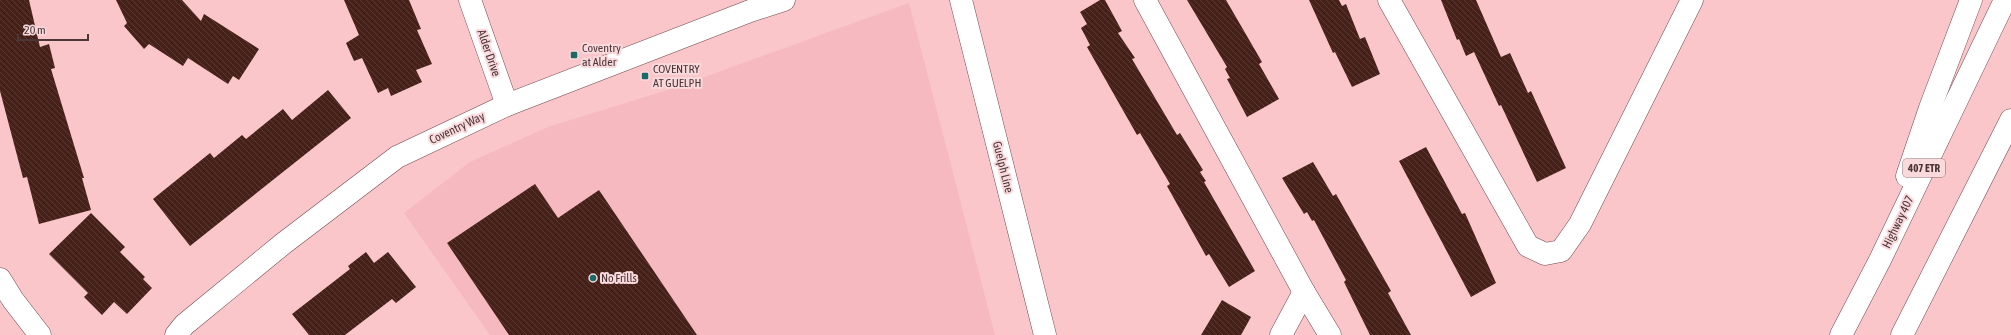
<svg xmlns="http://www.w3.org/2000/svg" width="2011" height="335" font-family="'Asap Condensed',sans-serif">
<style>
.built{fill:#f5b9bf}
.building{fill:url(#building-back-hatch)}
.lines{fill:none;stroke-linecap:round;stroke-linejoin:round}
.minor-casing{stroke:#73484d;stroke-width:23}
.major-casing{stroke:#73484d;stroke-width:23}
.highway-casing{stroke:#73484d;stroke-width:23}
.minor{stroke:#fff;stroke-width:22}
.major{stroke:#fff;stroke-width:22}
.highway{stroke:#fff;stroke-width:22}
.poi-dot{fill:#1c6967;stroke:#f9d9dc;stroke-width:1.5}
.labels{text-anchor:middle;stroke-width:4;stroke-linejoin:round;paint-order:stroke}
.shield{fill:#f9d9dc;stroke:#7f6769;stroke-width:1}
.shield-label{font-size:11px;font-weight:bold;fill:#4b3638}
.poi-label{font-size:12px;fill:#4b3638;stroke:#f9d9dc;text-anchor:start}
.street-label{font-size:12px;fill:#4b3638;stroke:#f9d9dc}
</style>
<defs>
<pattern id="building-back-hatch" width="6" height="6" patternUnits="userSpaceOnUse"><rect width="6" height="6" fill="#46211a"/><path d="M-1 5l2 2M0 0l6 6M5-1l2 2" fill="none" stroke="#5a3933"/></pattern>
</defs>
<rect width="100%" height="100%" fill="#fac6ca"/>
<path class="built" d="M909,3L995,335H490L404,213L470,162L548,127L674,88Z"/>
<g class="building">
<path d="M0,0H29L40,47L49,44L55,68L51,69L84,178H82L91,210L39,224L27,177L23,178L0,91Z"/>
<path d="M116,0H182L201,21L204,14L259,49L239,80L233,76L228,84L188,58L183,66L149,44L144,49L124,26L127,23Z"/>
<path d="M344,0H409L421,29L417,30L432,64L416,70L422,82L391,96L388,88L378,93L362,58L354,61L346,43L359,35Z"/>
<path d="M1100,0H1105L1122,31L1118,33L1135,58L1132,59L1177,135L1180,133L1203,170L1200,172L1206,181L1204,182L1255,271L1229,287L1209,254L1206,256L1167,186L1170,184L1140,133L1137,135L1087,47L1090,45L1081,28L1087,24L1080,12Z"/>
<path d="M1187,0H1226L1262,62L1259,64L1279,99L1247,117L1227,79L1230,78L1225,69L1227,67Z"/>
<path d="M1309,0H1339L1342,6L1346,4L1360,39L1365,37L1380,74L1352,87L1335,52L1333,53Z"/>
<path d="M1441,0H1476L1501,57L1510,53L1528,93L1531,91L1566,168L1537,182L1501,105L1499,106L1474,52L1466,56L1459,39L1457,40Z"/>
<path d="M328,90L351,118L190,246L153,199L210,153L214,158L242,135L246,139L283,109L292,120Z"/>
<path d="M1426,147L1462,214L1465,213L1496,283L1471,297L1399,161Z"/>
<path d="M1313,162L1333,196L1336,194L1391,291L1388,293L1411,335H1370L1344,282L1346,280L1314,220L1312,221L1307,212L1304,214L1282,178Z"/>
<path d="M535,184L558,218L599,190L697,335H509L447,243Z"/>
<path d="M91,213L125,247L120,252L145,277L143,279L152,288L127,314L114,302L102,315L84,297L88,293L49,254Z"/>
<path d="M366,252L374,263L388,252L416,287L396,303L392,299L345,335H309L292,314L350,269L348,266Z"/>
<path d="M1222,300L1251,317L1241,335H1201Z"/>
</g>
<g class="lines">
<g class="minor-casing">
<g id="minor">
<path d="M470,0L507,105"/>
<path d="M1145,0L1304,292L1330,335"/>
<path d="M1389,0L1528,246L1545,254L1561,251L1580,224L1692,0"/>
<path d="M0,279L13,300L40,335"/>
<path d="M176,335L184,325L284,243L397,157L507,105L750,11L784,0"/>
<path d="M1281,335L1304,292"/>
</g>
</g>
<g class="major-casing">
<path id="major" d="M961,0L1045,335"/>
</g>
<g class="highway-casing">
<g id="highway">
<path d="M1907,176L1930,108L1971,0"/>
<path d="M1841,335L1880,260L2005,0"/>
<path d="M1902,335L2011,120"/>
</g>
</g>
<use href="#minor" class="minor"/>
<use href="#major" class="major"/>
<use href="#highway" class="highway"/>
</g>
<g class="poi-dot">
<rect x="570" y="51" width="8" height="8" rx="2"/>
<rect x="641" y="72" width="8" height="8" rx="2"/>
<circle cx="593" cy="278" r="4"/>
</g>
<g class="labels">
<rect class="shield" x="1903" y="159" width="42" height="18" rx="3"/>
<g class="shield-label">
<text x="1924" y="172">407 ETR</text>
</g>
<g class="poi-label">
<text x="582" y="52">Coventry<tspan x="582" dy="14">at Alder</tspan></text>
<text x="653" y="73">COVENTRY<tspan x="653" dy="14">AT GUELPH</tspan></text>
<text x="601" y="282">No Frills</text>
</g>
<g class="street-label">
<text transform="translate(489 53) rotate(71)" y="4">Alder Drive</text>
<text transform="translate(457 128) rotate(-25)" y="4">Coventry Way</text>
<text transform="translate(1003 167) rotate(76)" y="4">Guelph Line</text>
<text transform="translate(1898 222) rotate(-64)" y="4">Highway 407</text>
</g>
</g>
<path d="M18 34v6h70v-6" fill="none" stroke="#4b3638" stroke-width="2"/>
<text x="24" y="34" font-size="12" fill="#4b3638" stroke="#f9d9dc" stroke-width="3" paint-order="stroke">20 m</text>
</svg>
